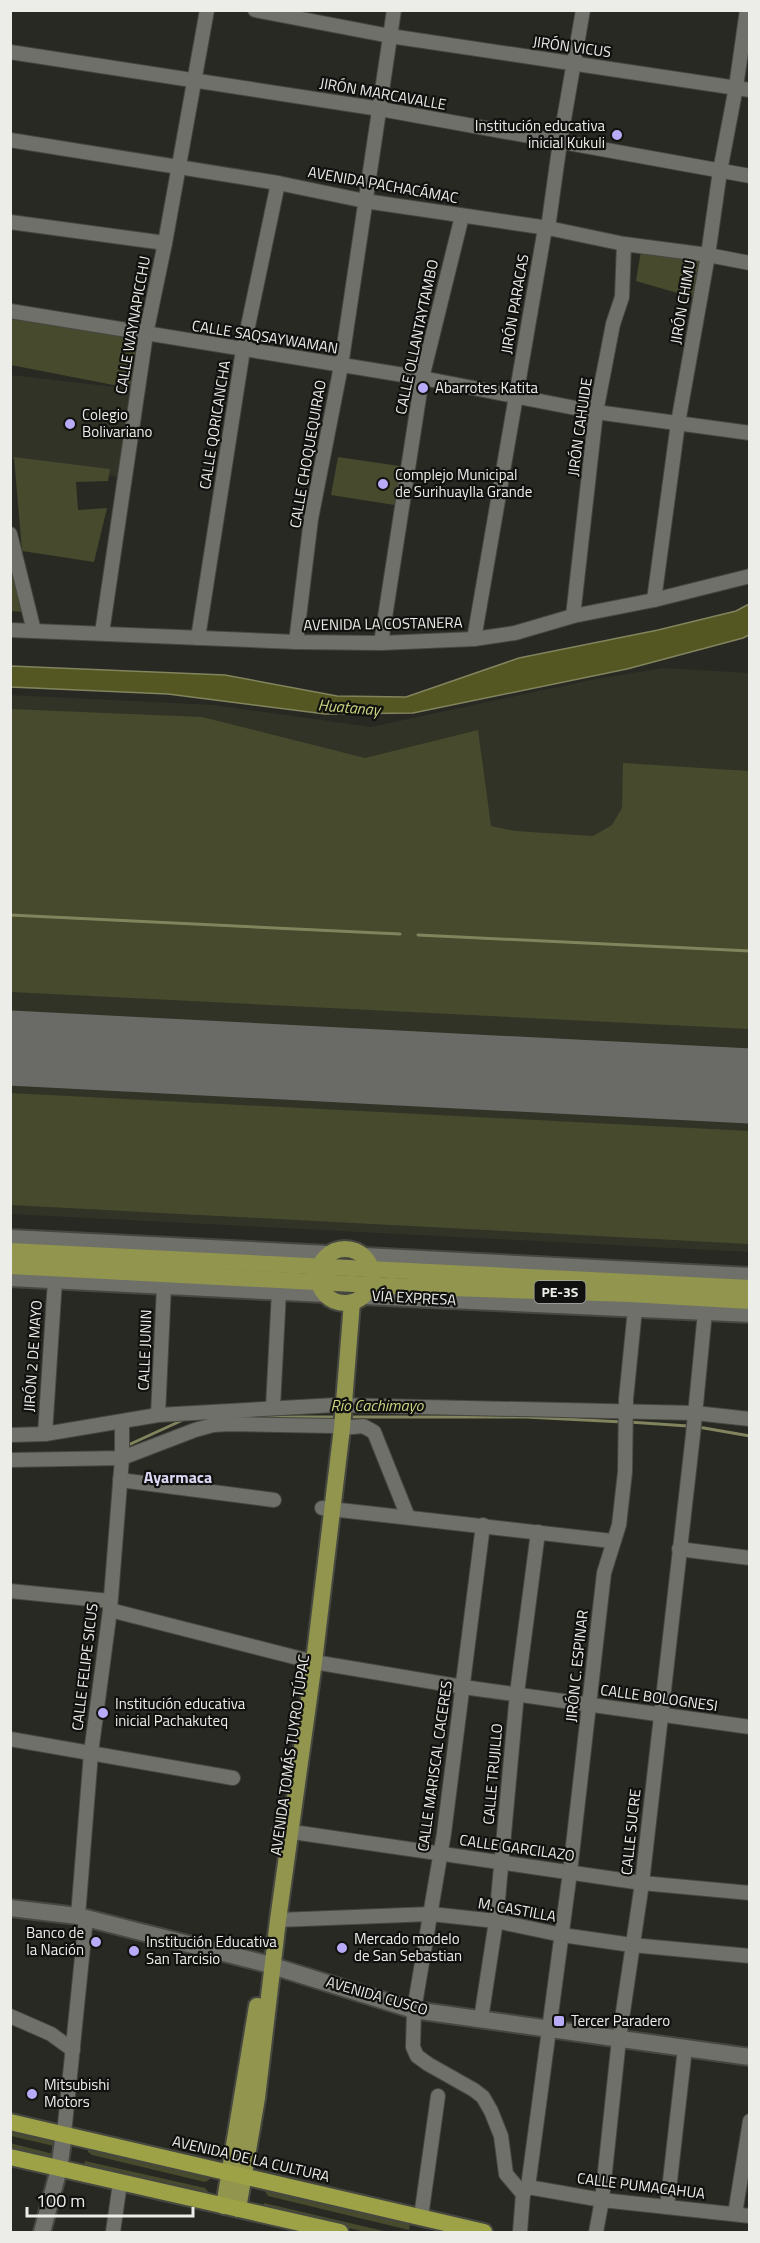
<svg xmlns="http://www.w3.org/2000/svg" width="760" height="2243" font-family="'Titillium Web',sans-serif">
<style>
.built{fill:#323327}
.green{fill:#474a2c}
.water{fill:#545722;stroke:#82845e;stroke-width:1.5}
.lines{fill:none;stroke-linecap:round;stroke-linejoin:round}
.stream{stroke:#82845e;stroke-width:3}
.runway{stroke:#6a6b66;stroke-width:75}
.minor-casing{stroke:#464741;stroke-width:16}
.tertiary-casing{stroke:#464741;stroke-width:20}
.secondary-casing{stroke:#464741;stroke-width:20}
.primary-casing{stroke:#464741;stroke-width:20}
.trunk-casing{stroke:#464741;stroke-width:20}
.minor{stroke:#6f7069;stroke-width:14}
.tertiary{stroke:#6f7069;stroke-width:16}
.secondary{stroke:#6f7069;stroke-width:16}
.primary{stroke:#91954e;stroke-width:16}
.trunk{stroke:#9ca245;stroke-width:16}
.poi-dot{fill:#b9abf7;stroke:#11110f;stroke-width:2}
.labels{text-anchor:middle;stroke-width:4.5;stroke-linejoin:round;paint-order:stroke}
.shield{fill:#11110f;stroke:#aaaba8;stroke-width:1.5}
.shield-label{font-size:14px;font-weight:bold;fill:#ecede9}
.street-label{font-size:15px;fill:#ecede9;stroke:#11110f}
.poi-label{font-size:15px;fill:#ecede9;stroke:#11110f;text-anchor:start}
.water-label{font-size:16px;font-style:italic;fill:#ccd381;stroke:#11110f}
.neighbourhood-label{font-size:16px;font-weight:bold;fill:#dcd8f5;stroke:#11110f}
</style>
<rect width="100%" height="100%" fill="#282923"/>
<g class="built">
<path d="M10,375L133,389L124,478L11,459Z"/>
<path d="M663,668L749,673V1252L11,1214L10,695L214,705L371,727L595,679Z"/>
</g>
<g class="green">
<path d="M641,251L709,263L704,293L691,297L636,281Z"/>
<path d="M10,312L148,335L139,390L11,365Z"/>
<path d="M14,457L110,469L108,481L76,482L78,510L107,508L94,562L22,551Z"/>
<path d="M338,457L413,468L407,507L331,495Z"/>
<path d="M10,555L23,612L11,611Z"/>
<path d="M10,709L202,717L365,758L478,730L491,826L515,831L593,836L612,825L622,808L623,763L749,771V1029L11,992Z"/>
<path d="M10,1093L749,1131V1244L11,1205Z"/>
<path d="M11,2130L56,2141L54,2146L11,2136Z"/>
<path d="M10,2143L53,2154L52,2159L11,2149Z"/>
<path d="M88,2149L210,2178L209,2180L205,2182L92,2155L88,2152Z"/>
<path d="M85,2161L205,2188L210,2194L84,2166Z"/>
<path d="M264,2190L410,2224L409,2230L268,2196Z"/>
<path d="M264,2203L388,2232H366L263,2209Z"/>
</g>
<path class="water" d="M749,604V635L743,638L627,669L413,713L325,714L168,694L11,687V666L225,675L337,696L406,697L519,658L658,630L736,611Z"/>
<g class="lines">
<g class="stream">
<path d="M10,915L400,934"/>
<path d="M418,935L750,951"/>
<path d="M245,1417H338"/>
<path d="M347,1417H526L623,1422"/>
<path d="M629,1422L688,1426"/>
<path d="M698,1427L750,1436"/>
<path d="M126,1446L185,1419"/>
</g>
<path class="runway" d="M10,1048L750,1086"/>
<g class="minor-casing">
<g id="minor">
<path d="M255,10L390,36L750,90"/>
<path d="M10,52L380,109L750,176"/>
<path d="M10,140L278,183L365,201L548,228L624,244L708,255L750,263"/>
<path d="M10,222L165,243"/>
<path d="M10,311L422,378L596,412L750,433"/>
<path d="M10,534L34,631"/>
<path d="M654,600L678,423L708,255L720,171L736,87L747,10"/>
<path d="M573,616L596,412L613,324L622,297L624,244"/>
<path d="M10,630L296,642L381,643L474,639L515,633L573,616L654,600L750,576"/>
<path d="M102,633L146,334L165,243L207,10"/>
<path d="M198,638L243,350L278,183"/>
<path d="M474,639L544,234L548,228L560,142L583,10"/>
<path d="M296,642L311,519L341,366L394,10"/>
<path d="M381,643L422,378L462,216"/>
<path d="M273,1407L279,1291"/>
<path d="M158,1415L164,1286"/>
<path d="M342,1428L363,1426L374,1432L408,1517"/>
<path d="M45,1434L55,1280"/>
<path d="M10,1435L45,1434L158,1415L336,1405L695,1413L750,1419"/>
<path d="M10,1460L122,1458L195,1430L213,1425L230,1424L334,1426"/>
<path d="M120,1480L274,1500"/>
<path d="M322,1508L612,1541"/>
<path d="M483,1525L444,1833L414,2010L413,2047L417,2056L428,2064L474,2090L483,2097L491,2111L501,2136L506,2174L523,2194L520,2232"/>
<path d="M679,1549L750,1558"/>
<path d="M10,1591L110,1601"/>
<path d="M110,1610L314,1662L463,1687L750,1727"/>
<path d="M10,1739L233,1778"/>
<path d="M279,1830L642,1883L750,1893"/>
<path d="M78,1916L91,1753L110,1610L122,1458V1422"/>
<path d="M278,1920L431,1914L496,1921L562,1935L632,1945L750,1956"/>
<path d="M10,2016L51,2034L73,2050"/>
<path d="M481,2019L496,1921L517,1693L538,1532"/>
<path d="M64,2134L86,1918"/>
<path d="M528,2187L602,2200L750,2216"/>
<path d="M523,2194L528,2187L570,1872L604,1573L619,1525L625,1472L626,1399L635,1309"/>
<path d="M667,2207L685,2048"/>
<path d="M735,2214L750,2121"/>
<path d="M421,2217L438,2096"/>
<path d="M113,2232L120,2183"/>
<path d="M596,2232L602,2200L619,2039L642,1883L693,1435L705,1312"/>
</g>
</g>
<g class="tertiary-casing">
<g id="tertiary">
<path d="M10,1908L78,1916L263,1963L414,2010L750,2057"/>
<path d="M42,2232L59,2169L64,2134"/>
</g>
</g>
<g class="secondary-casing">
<g id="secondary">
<path d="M10,1238L328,1254"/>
<path d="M364,1256L750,1276"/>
<path d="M10,1278L325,1294"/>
<path d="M363,1296L750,1314"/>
</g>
</g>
<g class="primary-casing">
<g id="primary">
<circle cx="345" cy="1276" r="27"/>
<path d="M10,1251L750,1288"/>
<path d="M10,1266L392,1286L630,1294L750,1301"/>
<path d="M224,2206L257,2006"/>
<path d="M238,2209L257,2098L278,1920L314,1662L342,1428L352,1302"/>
</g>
</g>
<g class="trunk-casing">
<g id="trunk">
<path d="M10,2122L484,2232"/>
<path d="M10,2157L340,2232"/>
</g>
</g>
<use href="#minor" class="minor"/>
<use href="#tertiary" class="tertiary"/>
<use href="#secondary" class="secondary"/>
<use href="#primary" class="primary"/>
<use href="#trunk" class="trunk"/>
</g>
<g class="poi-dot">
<circle cx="617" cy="135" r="6"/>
<circle cx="423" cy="388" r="6"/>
<circle cx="70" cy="424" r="6"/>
<circle cx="383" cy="484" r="6"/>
<circle cx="103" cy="1713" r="6"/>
<circle cx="96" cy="1942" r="6"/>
<circle cx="342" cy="1948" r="6"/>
<circle cx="134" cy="1951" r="6"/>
<rect x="553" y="2015" width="12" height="12" rx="3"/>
<circle cx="32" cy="2094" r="6"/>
</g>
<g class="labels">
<rect class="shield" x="534.5" y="1281" width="51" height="22" rx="4.5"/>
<g class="shield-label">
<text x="560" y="1297">PE-3S</text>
</g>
<g class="street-label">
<text transform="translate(572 47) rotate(8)" y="5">JIRÓN VICUS</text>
<text transform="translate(383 94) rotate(10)" y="5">JIRÓN MARCAVALLE</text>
<text transform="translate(383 185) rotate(10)" y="5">AVENIDA PACHACÁMAC</text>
<text transform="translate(683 302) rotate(-80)" y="5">JIRÓN CHIMU</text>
<text transform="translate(515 304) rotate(-80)" y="5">JIRÓN PARACAS</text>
<text transform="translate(133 325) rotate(-80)" y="5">CALLE WAYNAPICCHU</text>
<text transform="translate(265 337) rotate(9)" y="5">CALLE SAQSAYWAMAN</text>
<text transform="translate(417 337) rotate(-78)" y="5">CALLE OLLANTAYTAMBO</text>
<text transform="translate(215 425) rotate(-81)" y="5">CALLE QORICANCHA</text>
<text transform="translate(580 427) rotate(-82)" y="5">JIRÓN CAHUIDE</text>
<text transform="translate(308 454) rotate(-80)" y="5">CALLE CHOQUEQUIRAO</text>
<text transform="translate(383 624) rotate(-1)" y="5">AVENIDA LA COSTANERA</text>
<text transform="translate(414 1298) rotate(3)" y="5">VÍA EXPRESA</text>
<text transform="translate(145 1350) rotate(-88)" y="5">CALLE JUNIN</text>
<text transform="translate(33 1356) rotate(-86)" y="5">JIRÓN 2 DE MAYO</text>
<text transform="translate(577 1666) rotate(-84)" y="5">JIRÓN C. ESPINAR</text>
<text transform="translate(85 1667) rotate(-83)" y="5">CALLE FELIPE SICUS</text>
<text transform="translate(659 1698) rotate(8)" y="5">CALLE BOLOGNESI</text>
<text transform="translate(290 1755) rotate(-82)" y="5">AVENIDA TOMÁS TUYRO TÚPAC</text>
<text transform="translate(435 1766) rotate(-82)" y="5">CALLE MARISCAL CACERES</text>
<text transform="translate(493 1774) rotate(-85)" y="5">CALLE TRUJILLO</text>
<text transform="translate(631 1832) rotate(-84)" y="5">CALLE SUCRE</text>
<text transform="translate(517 1848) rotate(8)" y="5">CALLE GARCILAZO</text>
<text transform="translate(517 1910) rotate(10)" y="5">M. CASTILLA</text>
<text transform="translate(377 1996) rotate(16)" y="5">AVENIDA CUSCO</text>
<text transform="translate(251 2159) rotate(13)" y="5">AVENIDA DE LA CULTURA</text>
<text transform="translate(641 2186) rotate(7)" y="5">CALLE PUMACAHUA</text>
</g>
<g class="poi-label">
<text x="605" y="131" text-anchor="end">Institución educativa<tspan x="605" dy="17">inicial Kukuli</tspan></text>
<text x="435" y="393">Abarrotes Katita</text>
<text x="82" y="420">Colegio<tspan x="82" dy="17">Bolivariano</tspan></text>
<text x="395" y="480">Complejo Municipal<tspan x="395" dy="17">de Surihuaylla Grande</tspan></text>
<text x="115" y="1709">Institución educativa<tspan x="115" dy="17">inicial Pachakuteq</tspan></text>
<text x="84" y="1938" text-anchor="end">Banco de<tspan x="84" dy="17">la Nación</tspan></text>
<text x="354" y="1944">Mercado modelo<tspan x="354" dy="17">de San Sebastian</tspan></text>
<text x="146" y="1947">Institución Educativa<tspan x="146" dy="17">San Tarcisio</tspan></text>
<text x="571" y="2026">Tercer Paradero</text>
<text x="44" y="2090">Mitsubishi<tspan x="44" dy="17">Motors</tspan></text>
</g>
<g class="water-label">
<text transform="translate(349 707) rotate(5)" y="6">Huatanay</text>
<text x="377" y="1411">Río Cachimayo</text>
</g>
<g class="neighbourhood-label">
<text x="178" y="1483">Ayarmaca</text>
</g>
</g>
<rect width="760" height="2243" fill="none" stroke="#ecede9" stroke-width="24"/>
<path d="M27 2207v9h166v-9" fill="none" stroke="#ecede9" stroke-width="3"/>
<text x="36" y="2207" font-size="18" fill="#ecede9" stroke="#11110f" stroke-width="4.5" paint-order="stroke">100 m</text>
</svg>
